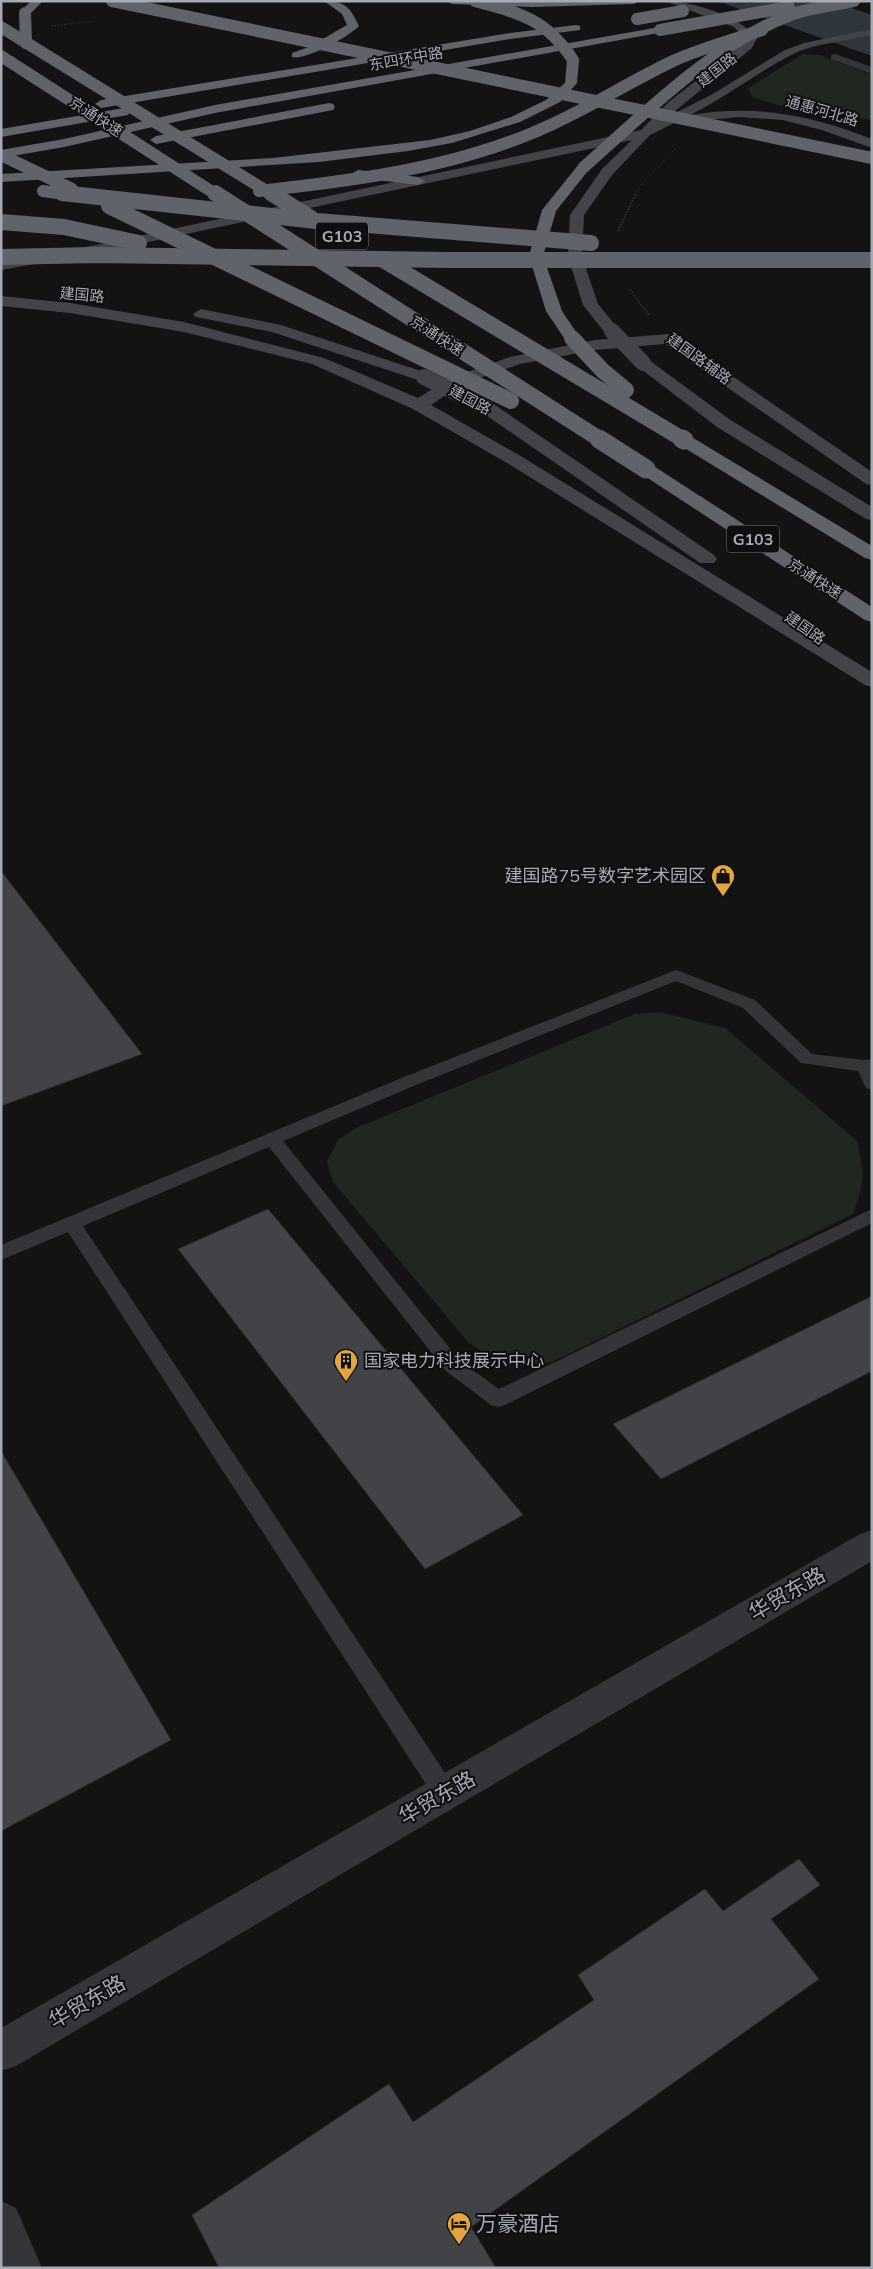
<svg xmlns="http://www.w3.org/2000/svg" width="873" height="2269" font-family="Mulish,'Noto Sans SC',sans-serif">
<style>
.green{fill:#202720}
.water{fill:#2e363c}
.building{fill:#424347;stroke:#2d2d30}
.lines{fill:none;stroke-linecap:round;stroke-linejoin:round}
.path-far1{stroke:#3a3c40;stroke-width:1;stroke-dasharray:1 2;stroke-linecap:butt}
.path{stroke:#3a3c40;stroke-width:2;stroke-dasharray:1 2;stroke-linecap:butt}
.lane{fill:#343539;fill-rule:evenodd}
.street{fill:#343539;fill-rule:evenodd}
.secondary{fill:#434449;fill-rule:evenodd}
.highway{fill:#61636a;fill-rule:evenodd}
.secondary-bridge{stroke:#434449;stroke-width:16}
.highway-bridge-far2{stroke:#61636a;stroke-width:12}
.highway-bridge-far1{stroke:#61636a;stroke-width:16}
.highway-bridge{stroke:#61636a;stroke-width:19}
.labels{text-anchor:middle;stroke-width:4;stroke-linejoin:round;paint-order:stroke}
.far-street-label{font-size:15px;fill:#a6aab4;stroke:#0e0e0f}
.shield{fill:#0e0e0f;stroke:#787b82;stroke-width:1}
.shield-label{font-size:16px;font-weight:bold;fill:#a6aab4}
.poi-label{font-size:18px;fill:#a6aab4;stroke:#0e0e0f;text-anchor:end}
.near-street-label{font-size:21px;fill:#a6aab4;stroke:#0e0e0f}
.near-poi-label{font-size:21px;fill:#a6aab4;stroke:#0e0e0f;text-anchor:start}
</style>
<rect width="100%" height="100%" fill="#131314"/>
<g class="green">
<path d="M803,54L820,55L872,75V120L780,106L752,97L748,88Z"/>
<path d="M659,1012L725,1028L857,1141C865,1174 864,1182 853,1214L552,1362L520,1366L491,1357L469,1343L333,1182L327,1162L338,1140L356,1128L635,1014Z"/>
</g>
<path class="water" d="M717,1H831L872,15V56Z"/>
<g class="building">
<path d="M1,871L142,1054L1,1106Z"/>
<path d="M268,1209L523,1515L425,1569L178,1249Z"/>
<path d="M872,1296V1371L661,1479L613,1424Z"/>
<path d="M1,1451L171,1740L1,1831Z"/>
<path d="M799,1859L820,1885L771,1919L819,1979L471,2227L496,2268H219L192,2215L389,2084L413,2122L594,2000L578,1975L705,1889L723,1911Z"/>
</g>
<g class="lines">
<g class="path-far1">
<path d="M52,26L93,21"/>
<path d="M635,195L639,187L675,149"/>
</g>
<g class="path">
<path d="M618,231L636,193"/>
<path d="M630,290L649,315"/>
</g>
<path class="lane" d="M676,970L755,1000L812,1054L864,1060L872,1059V1090L866,1088L858,1071L801,1063L743,1008L676,981L416,1085L283,1141L460,1361L499,1389L872,1209V1223L505,1405L498,1407L491,1405L446,1371L269,1147L83,1226L453,1785L457,1793L453,1801L445,1804L437,1801L68,1232L1,1260V1245L404,1077Z"/>
<g class="street">
<path d="M835,54L872,67V74L831,59V55Z"/>
<path d="M872,1530V1561L16,2066L1,2071V2028L860,1534Z"/>
<path d="M1,2201L16,2208L42,2268H1Z"/>
</g>
<g class="secondary">
<path d="M665,1C692,1 740,16 757,38L752,48L669,116L711,95L785,50L804,43L872,29V35C846,41 816,43 793,54C758,72 726,97 690,115C757,104 809,115 872,139V148L822,130L783,120L739,117L686,122L684,118L650,135L612,175L584,215L582,257L598,304L620,331L618,334H606L583,305L568,257L570,215L602,169L632,140L96,253L1,270V262L96,245L641,130L670,101L743,44L745,39L734,27Z"/>
<path d="M1,296L70,303L184,322L324,358L418,398L450,378L510,357L595,340L668,334L674,336L872,472V485L866,484L665,344L595,350L520,364L462,384L431,405L519,455L872,672V687L865,685L507,463L413,409L312,364L184,332L70,313L1,306Z"/>
<path d="M201,309L281,325L430,374L432,377L430,380H418L272,332L196,317L193,314Z"/>
<path d="M643,358L649,360L729,419L872,507V520L866,519L717,427L637,366L635,363L637,360Z"/>
<path d="M486,402L492,403L714,555L717,559L714,563H700L480,411L478,407L480,403Z"/>
</g>
<g class="highway">
<path d="M31,1H43L29,15H21V11Z"/>
<path d="M324,1C345,1 350,7 359,26C350,36 305,61 292,57V53L309,47L347,25L342,14Z"/>
<path d="M447,1H639L634,4L532,7L452,4Z"/>
<path d="M576,25L580,26V30L510,39L101,108L95,104L101,100L510,33Z"/>
<path d="M660,27L664,28V32L215,113L64,147L1,158V150L64,139L215,105Z"/>
<path d="M573,57L579,60L577,83L560,102L520,122L452,143L408,151L319,162L1,182V174L273,158L430,140L470,131L511,117L546,100L565,83L567,60Z"/>
<path d="M329,103L333,104L335,107L333,110L156,144L150,140L156,136Z"/>
<path d="M124,108L130,112L128,115L1,137V129Z"/>
<path d="M584,163L591,167L556,211L543,256L562,311L580,338L572,343L566,341L546,311L529,256L542,210L579,164Z"/>
<path d="M358,170L418,177L425,181L418,185L353,177L351,174Z"/>
<path d="M684,435L690,436L872,546V560L865,558L678,444L675,440L678,436Z"/>
<path d="M646,464L652,465L872,607V622L865,620L640,473L637,469L640,465Z"/>
</g>
<g class="secondary-bridge">
<path d="M612,331L643,363"/>
<path d="M424,377L486,407"/>
</g>
<g class="highway-bridge-far2">
<path d="M112,1L872,158"/>
<path d="M475,1C520,13 546,19 573,60"/>
<path d="M25,13L26,43"/>
<path d="M637,19L683,11"/>
<path d="M1,27L273,195"/>
<path d="M660,30L789,7"/>
<path d="M1,56L217,195"/>
<path d="M1,155L72,189"/>
<path d="M584,167C645,113 713,44 791,15C811,7 833,6 854,1"/>
<path d="M43,191L73,195"/>
<path d="M259,191C349,181 440,170 525,136C576,116 623,85 673,61C702,48 732,40 762,30"/>
</g>
<g class="highway-bridge-far1">
<path d="M62,193L317,221L591,243"/>
<path d="M215,193L601,440"/>
<path d="M271,193L311,218"/>
<path d="M109,206L511,401"/>
<path d="M1,222L64,227L139,243"/>
<path d="M1,257L96,255L448,260H872"/>
<path d="M383,260L684,440"/>
<path d="M572,338L603,371L626,390"/>
</g>
<g class="highway-bridge">
<path d="M599,439L646,469"/>
<path d="M682,439L684,440"/>
</g>
</g>
<defs>
<g id="shop-pin" transform="scale(1.25)"><path d="M0 17L-7.5 6A9.5 9.5 0 1 1 7.5 6Z" fill="#e1a63e" stroke="#0e0e0f"/><path d="M-5-2.5h2.3a2.7 3.5 0 0 1 5.4 0H5L5.5 6h-11ZM-1.5-2.5h3a1.5 2.3 0 0 0-3 0Z" fill="#111"/></g>
<g id="building-pin" transform="scale(1.25)"><path d="M0 17L-7.5 6A9.5 9.5 0 1 1 7.5 6Z" fill="#e1a63e" stroke="#0e0e0f"/><path d="M-4-6H4V6H1V3H-1V6H-4ZM-2.5-4.3h1.7v1.8h-1.7ZM.8-4.3h1.7v1.8H.8ZM-2.5-1h1.7V.8h-1.7ZM.8-1h1.7V.8H.8Z" fill="#111"/></g>
<g id="hotel-pin" transform="scale(1.25)"><path d="M0 17L-7.5 6A9.5 9.5 0 1 1 7.5 6Z" fill="#e1a63e" stroke="#0e0e0f"/><path d="M-6-4.5h1.5V1H6V5H4.5V3h-9V5H-6ZM-4 0a1.8 1.8 0 1 1 3.6 0ZM.5 0V-2.5h3Q6-2.5 6 0Z" fill="#111"/></g>
</defs>
<g fill-rule="evenodd">
<use href="#shop-pin" x="723" y="876"/>
<use href="#building-pin" x="346" y="1361"/>
<use href="#hotel-pin" x="459" y="2224"/>
</g>
<g class="labels">
<g class="far-street-label">
<text transform="translate(406 59) rotate(-10)" y="5">东四环中路</text>
<text transform="translate(717 70) rotate(-38)" y="5">建国路</text>
<text transform="translate(822 111) rotate(16)" y="5">通惠河北路</text>
<text transform="translate(96 117) rotate(33)" y="5">京通快速</text>
<text transform="translate(82 295) rotate(5)" y="5">建国路</text>
<text transform="translate(437 336) rotate(33)" y="5">京通快速</text>
<text transform="translate(699 359) rotate(36)" y="5">建国路辅路</text>
<text transform="translate(470 400) rotate(28)" y="5">建国路</text>
<text transform="translate(815 579) rotate(33)" y="5">京通快速</text>
<text transform="translate(805 628) rotate(35)" y="5">建国路</text>
</g>
<g class="shield">
<rect x="316" y="222.5" width="52" height="27" rx="4"/>
<rect x="727" y="525.5" width="52" height="27" rx="4"/>
</g>
<g class="shield-label">
<text x="342" y="242">G103</text>
<text x="753" y="545">G103</text>
</g>
<g class="poi-label">
<text x="706" y="882">建国路75号数字艺术园区</text>
<text x="364" y="1367" text-anchor="start">国家电力科技展示中心</text>
</g>
<g class="near-street-label">
<text transform="translate(787 1594) rotate(-30)" y="7">华贸东路</text>
<text transform="translate(437 1798) rotate(-30)" y="7">华贸东路</text>
<text transform="translate(87 2002) rotate(-30)" y="7">华贸东路</text>
</g>
<g class="near-poi-label">
<text x="476" y="2231">万豪酒店</text>
</g>
</g>
<rect width="873" height="2269" fill="none" stroke="#a6aab4" stroke-width="5"/>
</svg>
